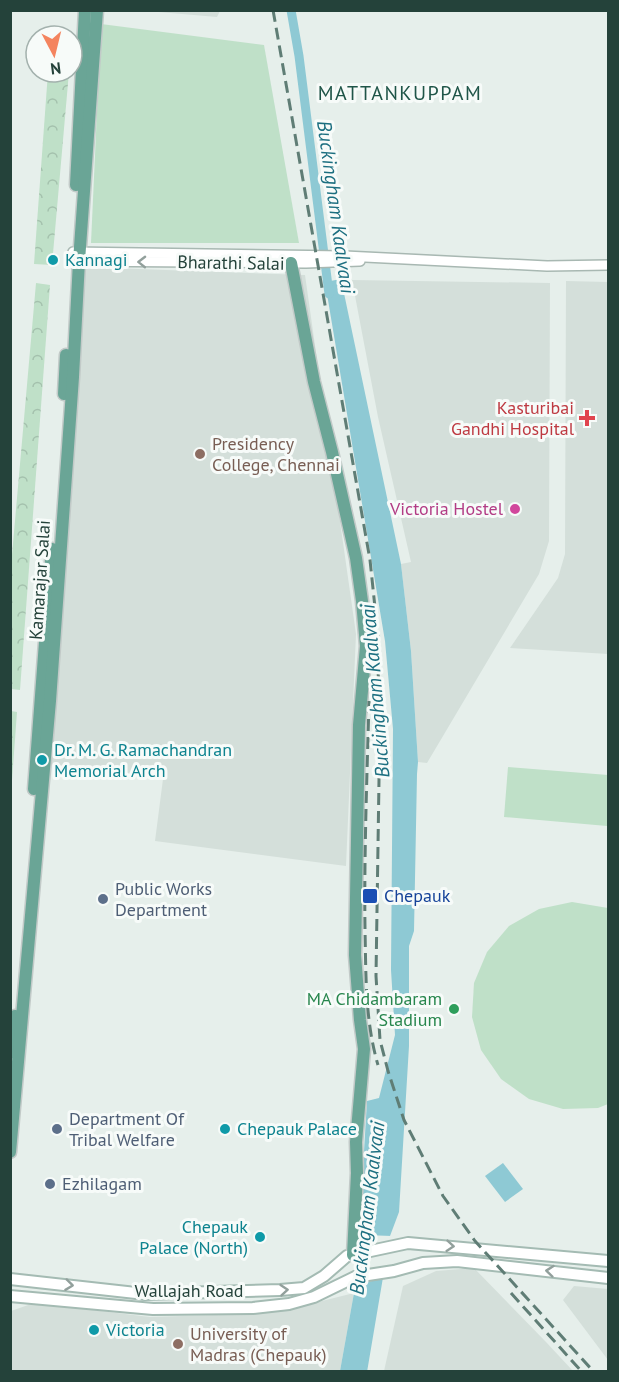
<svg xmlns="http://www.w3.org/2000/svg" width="619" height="1382" font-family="'PT Sans',sans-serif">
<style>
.built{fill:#d4dfda}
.park{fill:url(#park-crowns)}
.pitch{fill:#bfe0c8}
.water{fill:#8ec9d4}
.pier{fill:#e6efeb}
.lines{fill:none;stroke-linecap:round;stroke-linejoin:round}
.canal{stroke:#8ec9d4;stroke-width:9}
.tertiary-casing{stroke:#a8b8b2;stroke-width:12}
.secondary-casing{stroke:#a4bbb3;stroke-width:14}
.primary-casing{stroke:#c2cac8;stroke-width:15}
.tertiary{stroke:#fff;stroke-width:9}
.secondary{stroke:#fff;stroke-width:10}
.primary{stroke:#6aa596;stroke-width:12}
.rail{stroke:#5f7d75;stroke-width:3;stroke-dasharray:12 6;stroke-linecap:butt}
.oneway{stroke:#92a09c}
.culture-dot{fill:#0f9aa8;stroke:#f7fbf9;stroke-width:2}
.health-dot{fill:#e0444e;stroke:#f7fbf9;stroke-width:2}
.education-dot{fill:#8d6e63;stroke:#f7fbf9;stroke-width:2}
.hotel-dot{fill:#d1479c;stroke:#f7fbf9;stroke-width:2}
.transit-dot{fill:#1a4fb4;stroke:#f7fbf9;stroke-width:2}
.service-dot{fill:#5c6f8a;stroke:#f7fbf9;stroke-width:2}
.leisure-dot{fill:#2e9e5b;stroke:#f7fbf9;stroke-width:2}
.labels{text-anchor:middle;stroke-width:6;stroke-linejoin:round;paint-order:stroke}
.culture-label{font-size:18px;fill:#0d838f;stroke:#f7fbf9;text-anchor:start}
.street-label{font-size:18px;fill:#24423a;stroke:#f7fbf9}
.health-label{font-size:18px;fill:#be3a42;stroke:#f7fbf9;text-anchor:end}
.education-label{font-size:18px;fill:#785e54;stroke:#f7fbf9;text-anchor:start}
.hotel-label{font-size:18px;fill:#b23c85;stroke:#f7fbf9;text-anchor:end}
.service-label{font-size:18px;fill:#4e5e75;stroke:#f7fbf9;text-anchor:start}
.transit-label{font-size:18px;fill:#164399;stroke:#f7fbf9;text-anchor:start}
.leisure-label{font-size:18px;fill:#27864d;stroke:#f7fbf9;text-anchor:end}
.neighbourhood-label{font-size:20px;letter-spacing:1.5px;fill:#1f5548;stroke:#f7fbf9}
.water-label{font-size:20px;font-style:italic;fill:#1c6f80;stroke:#f7fbf9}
</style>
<defs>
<pattern id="park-crowns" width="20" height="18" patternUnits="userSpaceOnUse" patternTransform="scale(1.5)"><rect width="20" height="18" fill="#bfe0c8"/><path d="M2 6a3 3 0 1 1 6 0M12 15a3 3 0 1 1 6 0" fill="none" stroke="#a4c1ad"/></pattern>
</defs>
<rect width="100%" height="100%" fill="#e6efeb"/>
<g class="built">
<path d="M147,11L220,10V11L217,17Z"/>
<path d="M83,267L305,275L356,634L346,866L155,841L163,779L49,764Z"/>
<path d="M352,280L550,283L549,541L539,574L427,763L418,762L411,651L401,564L411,562L378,417Z"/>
<path d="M566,281L608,282V654L510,648L558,578L565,554Z"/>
<path d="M474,1268L546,1342L573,1371H384L403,1286L436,1271Z"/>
<path d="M574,1286L608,1289V1360L563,1300Z"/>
<path d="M354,1293L340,1371L11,1372V1311L34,1303L150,1317L247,1314L286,1310Z"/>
</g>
<g class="park">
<path d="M48,72H69L52,265L34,264Z"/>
<path d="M36,283L50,285L20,690L11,689V566Z"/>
<path d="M11,711L17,712L11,794L10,711Z"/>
</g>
<g class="pitch">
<path d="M101,24L264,45L299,243H91Z"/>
<path d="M508,767L608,775L607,826L504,817Z"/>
<path d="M572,902L608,908V1104L598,1108L563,1109L529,1099L501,1079L481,1050L472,1017L474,983L487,952L509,926L539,909Z"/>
</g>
<g class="water">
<path d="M341,279L401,564L411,651L418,762L417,774L414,931L409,946V1046L399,1212L390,1236L367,1372L340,1371L354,1293L363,1283L367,1235L360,1218L367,1101L379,1098L395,1035L391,970L393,729L385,641L325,282Z"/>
<path d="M503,1163L523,1189L505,1202L485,1176Z"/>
</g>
<path class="pier" d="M364,1235L392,1236L386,1278L358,1284L360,1282Z"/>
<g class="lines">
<path class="canal" d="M291,10L299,56L329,294"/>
<g class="tertiary-casing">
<g id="tertiary">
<path d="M73,252L345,256L547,266L608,265"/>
<path d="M72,261L306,263L360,261"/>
</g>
</g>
<g class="secondary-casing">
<g id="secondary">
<path d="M10,1279L145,1294L280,1290L304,1288L324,1276L347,1256L408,1243L608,1261"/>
<path d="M10,1296L153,1309L253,1308L289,1304L314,1297L355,1277L394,1271L423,1263L457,1261L608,1278"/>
</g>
</g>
<g class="primary-casing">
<g id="primary">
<path d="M76,185L85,10"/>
<path d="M291,263L314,382L332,452L356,558L362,601L366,646L359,725L355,955L360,1020L364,1049L356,1142L357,1173L353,1255"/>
<path d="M64,394L66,355"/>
<path d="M34,789L52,549"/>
<path d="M10,1053L15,1016"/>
<path d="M10,1152L50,701L73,377L79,261L97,10"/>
</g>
</g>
<use href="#tertiary" class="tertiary"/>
<use href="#secondary" class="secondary"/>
<use href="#primary" class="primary"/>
<g class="rail">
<path d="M273,10L370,560L378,636L379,780L376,976L380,1040L388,1071L404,1120L443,1196L475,1241L594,1372"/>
<path d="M369,701C367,777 364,853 365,929C366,975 365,1021 378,1065"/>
<path d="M511,1293L582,1372"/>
</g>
</g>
<defs><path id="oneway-chevron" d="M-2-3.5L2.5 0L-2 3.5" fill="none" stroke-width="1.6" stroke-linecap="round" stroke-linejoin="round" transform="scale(1.5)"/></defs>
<g class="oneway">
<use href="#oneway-chevron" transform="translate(142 262) rotate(-179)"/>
<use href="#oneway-chevron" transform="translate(450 1246) rotate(5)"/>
<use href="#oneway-chevron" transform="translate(550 1271) rotate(-174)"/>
<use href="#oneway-chevron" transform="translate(69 1285) rotate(7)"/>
<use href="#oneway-chevron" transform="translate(284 1290) rotate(-5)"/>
</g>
<g class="culture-dot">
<circle cx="53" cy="260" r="6"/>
<circle cx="42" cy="760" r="6"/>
<circle cx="225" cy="1129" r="6"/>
<circle cx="260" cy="1237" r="6"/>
<circle cx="94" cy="1330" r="6"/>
</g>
<path class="health-dot" d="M584 409h6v6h6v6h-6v6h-6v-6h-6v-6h6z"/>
<g class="education-dot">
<circle cx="200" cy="454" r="6"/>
<circle cx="178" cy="1344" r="6"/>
</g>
<circle class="hotel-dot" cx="515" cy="509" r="6"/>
<rect class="transit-dot" x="362" y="888" width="16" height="16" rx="3"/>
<g class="service-dot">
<circle cx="103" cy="899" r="6"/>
<circle cx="57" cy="1129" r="6"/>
<circle cx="50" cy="1184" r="6"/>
</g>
<circle class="leisure-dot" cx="454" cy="1009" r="6"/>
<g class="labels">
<g class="culture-label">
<text x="65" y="266">Kannagi</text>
<text x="54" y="756">Dr. M. G. Ramachandran<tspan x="54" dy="21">Memorial Arch</tspan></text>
<text x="237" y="1135">Chepauk Palace</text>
<text x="248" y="1233" text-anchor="end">Chepauk<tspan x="248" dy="21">Palace (North)</tspan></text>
<text x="106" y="1336">Victoria</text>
</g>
<g class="street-label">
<text transform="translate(231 263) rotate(1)" y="6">Bharathi Salai</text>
<text transform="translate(40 580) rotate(-86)" y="6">Kamarajar Salai</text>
<text x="189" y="1297">Wallajah Road</text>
</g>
<g class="health-label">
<text x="574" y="414">Kasturibai<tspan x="574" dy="21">Gandhi Hospital</tspan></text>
</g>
<g class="education-label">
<text x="212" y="450">Presidency<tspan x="212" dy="21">College, Chennai</tspan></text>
<text x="190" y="1340">University of<tspan x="190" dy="21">Madras (Chepauk)</tspan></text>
</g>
<g class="hotel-label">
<text x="503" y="515">Victoria Hostel</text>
</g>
<g class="service-label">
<text x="115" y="895">Public Works<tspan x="115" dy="21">Department</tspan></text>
<text x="69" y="1125">Department Of<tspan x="69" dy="21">Tribal Welfare</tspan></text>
<text x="62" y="1190">Ezhilagam</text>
</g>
<g class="transit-label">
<text x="384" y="902">Chepauk</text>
</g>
<g class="leisure-label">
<text x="442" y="1005">MA Chidambaram<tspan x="442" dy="21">Stadium</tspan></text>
</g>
<g class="neighbourhood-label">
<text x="400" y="100">MATTANKUPPAM</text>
</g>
<g class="water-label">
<text transform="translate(336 207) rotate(82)" y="7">Buckingham Kaalvaai</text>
<text transform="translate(375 691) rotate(-95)" y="7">Buckingham Kaalvaai</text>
<text transform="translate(367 1208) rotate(-83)" y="7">Buckingham Kaalvaai</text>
</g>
</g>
<rect width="619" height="1382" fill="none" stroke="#24423a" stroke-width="24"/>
<g transform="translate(54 54) rotate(173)"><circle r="28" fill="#f7fbf9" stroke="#a3b1ad" stroke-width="1.5"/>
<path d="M0-4.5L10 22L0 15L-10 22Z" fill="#f4845f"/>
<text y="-9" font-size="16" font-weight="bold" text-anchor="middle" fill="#24423a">N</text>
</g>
</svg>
